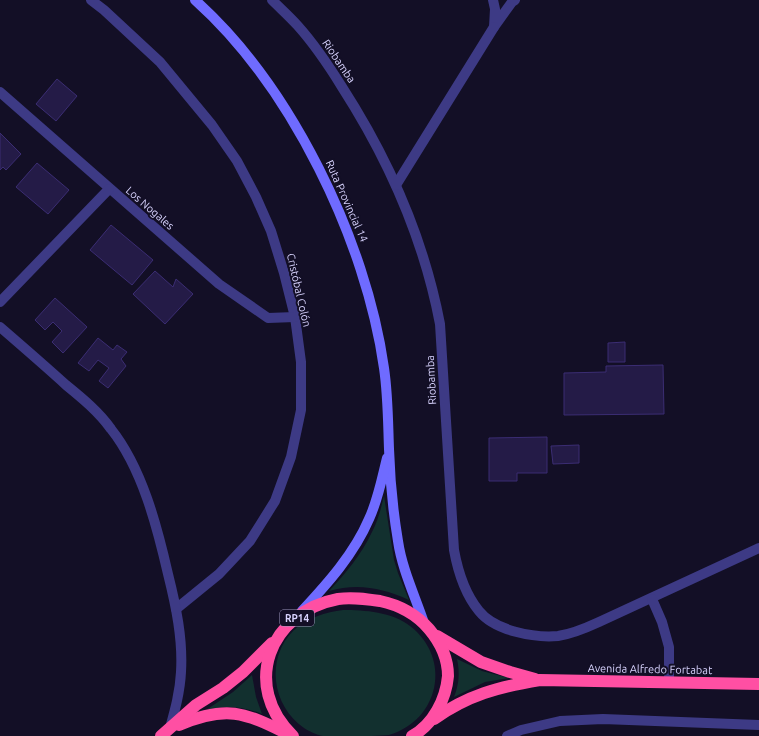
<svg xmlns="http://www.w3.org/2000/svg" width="759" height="736" font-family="Ubuntu,sans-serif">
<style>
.green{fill:#12302f}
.building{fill:#241b47;stroke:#3b2d73}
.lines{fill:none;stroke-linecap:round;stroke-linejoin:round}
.street{stroke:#3d3a85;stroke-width:10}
.secondary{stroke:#6f6bff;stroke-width:10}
.highway{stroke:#ff4fa3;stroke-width:12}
.labels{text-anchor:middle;stroke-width:4;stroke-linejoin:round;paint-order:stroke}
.shield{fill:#130f26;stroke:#9e99be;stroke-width:1}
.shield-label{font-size:10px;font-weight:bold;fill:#d9d4ff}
.street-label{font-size:11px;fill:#d9d4ff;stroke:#130f26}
</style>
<rect width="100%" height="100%" fill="#130f26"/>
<g class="green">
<path d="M384,496L394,560L398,573L409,600C382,588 358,583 329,591C346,573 361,555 372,532C378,521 381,508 384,496Z"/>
<path d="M343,610C365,610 392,612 410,626C452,658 440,720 389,735C380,736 363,736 353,736C343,736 333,736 323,736C316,735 309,731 304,728C272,706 265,658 294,630C307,618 326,612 343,610Z"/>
<path d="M457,659L482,671L509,678L485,682L454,697C459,684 460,673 457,659Z"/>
<path d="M252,675L256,697L262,714C242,706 226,705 206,710L233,692Z"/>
</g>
<g class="building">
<path d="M57,79L77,96L56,121L36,104Z"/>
<path d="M0,133L21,154L6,170L3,167L0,170Z"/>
<path d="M37,163L69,190L48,214L16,187Z"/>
<path d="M111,225L153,260L132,285L90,250Z"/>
<path d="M155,271L173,287L176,279L193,294L165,324L133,294Z"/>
<path d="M55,298L87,327L63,353L52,342L62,331L53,322L45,330L35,320Z"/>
<path d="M98,338L113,350L117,345L127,352L121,359L126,366L108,388L99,381L109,368L98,360L89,371L78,363Z"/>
<path d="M625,342V362H608V343Z"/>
<path d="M663,365L664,414L564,415V373L606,372V366Z"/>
<path d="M547,437V473H517V481H489V438Z"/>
<path d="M579,445V463L553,464L551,446Z"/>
</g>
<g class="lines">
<g class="street">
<path d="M91,0L104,10L160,62L212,125L237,161L256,197L271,231L284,273L295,317L301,362V410L291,457L275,501L250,541L219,574L176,609"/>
<path d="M272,0C281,9 290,17 298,26C315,45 329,66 342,87C389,160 424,240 440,324L454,550C458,572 465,594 479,611C495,631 534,638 558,636C572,634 586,628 599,622L759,548"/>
<path d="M493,0L495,9L494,27L512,2L515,0"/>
<path d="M0,92L219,284L268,318L295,317"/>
<path d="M396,185L494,27"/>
<path d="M0,302L109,189"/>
<path d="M0,327C22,346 44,365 66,385C82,398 99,412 111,429C142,468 157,526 168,574C176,606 183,639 181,672C180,692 175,710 170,728"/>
<path d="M652,599L662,622L669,647V683"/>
<path d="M507,736L521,730L560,721L603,719L759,725"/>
</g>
<g class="secondary">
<path d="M195,0C291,86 366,240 384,368C388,395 388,422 389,449C390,480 393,511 398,541C402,569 415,596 424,623"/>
<path d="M302,611C328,583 354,554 369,519C378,500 382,478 387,458"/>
</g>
<g class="highway">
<path d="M437,636L481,662L510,672L535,679"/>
<path d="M434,719C468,695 498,687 540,680L759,684"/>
<path d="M179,725C226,705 244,712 288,734"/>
<path d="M161,736L196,705L223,688L243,672L272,643"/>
<path d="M293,736C241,686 269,612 338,599C352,597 366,599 380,601C399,605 416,614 429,629C440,642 448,658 448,676C446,699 433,725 412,736"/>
</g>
</g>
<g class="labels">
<rect class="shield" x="280" y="610" width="34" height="16" rx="3"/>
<g class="shield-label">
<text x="297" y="622">RP14</text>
</g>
<g class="street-label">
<text transform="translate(339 61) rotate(56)" y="4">Riobamba</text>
<text transform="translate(347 201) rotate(66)" y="4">Ruta Provincial 14</text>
<text transform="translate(150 208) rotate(41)" y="4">Los Nogales</text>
<text transform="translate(299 290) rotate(77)" y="4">Cristóbal Colón</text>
<text transform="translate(431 380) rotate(-93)" y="4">Riobamba</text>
<text transform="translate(650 669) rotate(1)" y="4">Avenida Alfredo Fortabat</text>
</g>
</g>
</svg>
